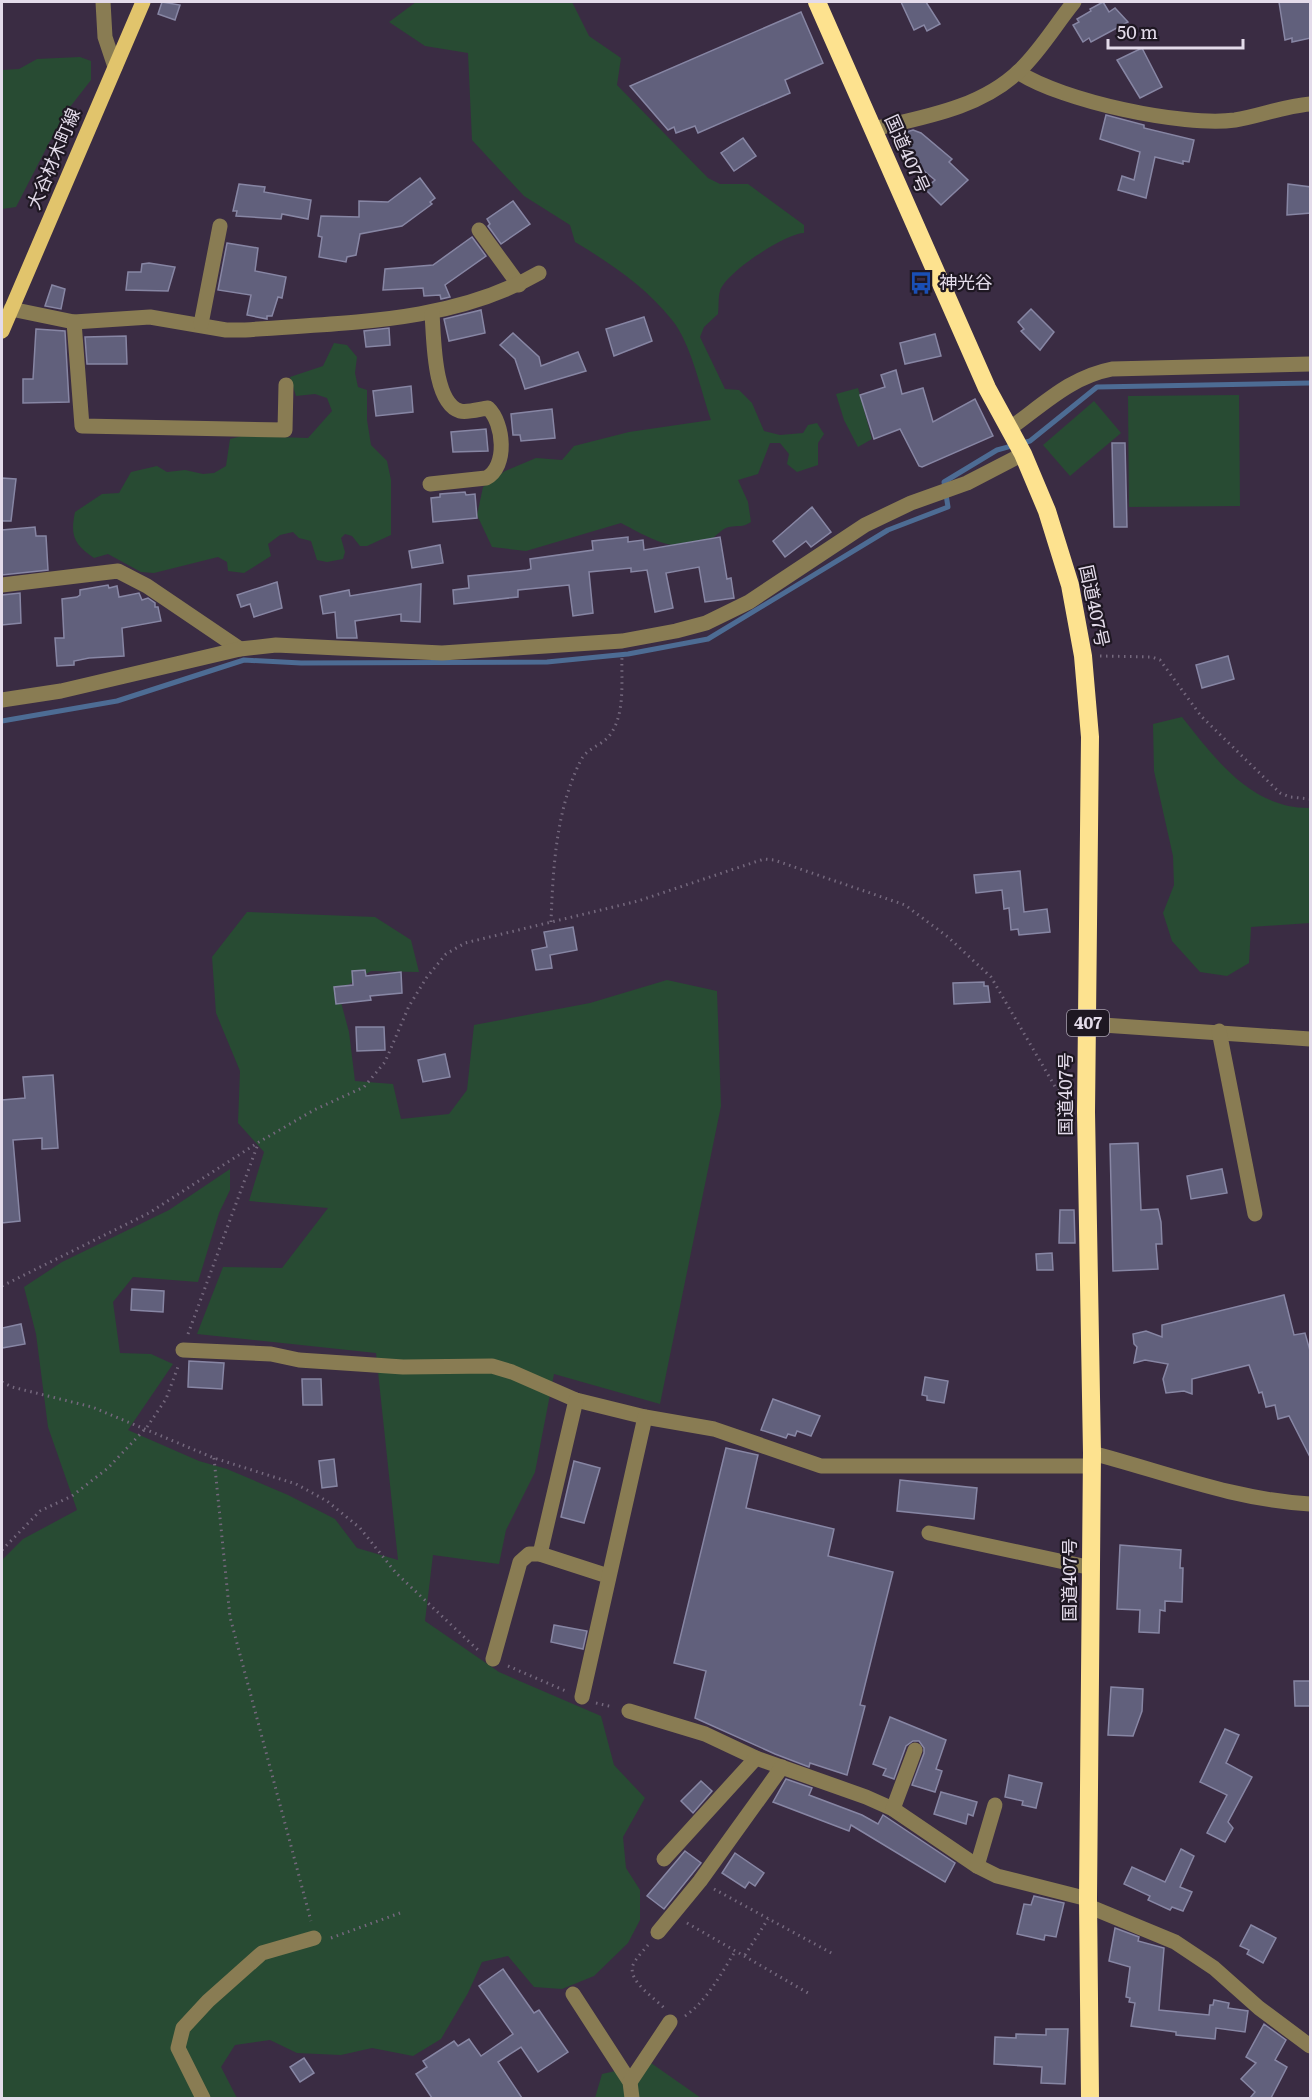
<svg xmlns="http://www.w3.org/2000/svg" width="1312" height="2100" font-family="Literata,'Noto Sans JP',serif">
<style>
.green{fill:#284b33}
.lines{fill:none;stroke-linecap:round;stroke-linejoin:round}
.stream{stroke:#4d6c94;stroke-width:5}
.building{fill:#61607c;stroke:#8786a4;stroke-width:1.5}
.path{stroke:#74687d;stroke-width:3;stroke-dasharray:1.5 4.5;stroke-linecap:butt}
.minor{stroke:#897c53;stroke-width:15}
.major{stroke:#e1c46c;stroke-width:15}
.highway{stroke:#fde28f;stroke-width:18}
.labels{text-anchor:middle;stroke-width:4.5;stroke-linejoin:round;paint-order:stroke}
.shield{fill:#1e1722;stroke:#a8a0ae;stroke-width:1.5}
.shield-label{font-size:16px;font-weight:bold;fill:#e3dbea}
.street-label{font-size:18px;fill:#e3dbea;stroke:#1e1722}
.poi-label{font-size:18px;fill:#e3dbea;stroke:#1e1722;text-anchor:start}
</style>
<rect width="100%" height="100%" fill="#3a2c43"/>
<g class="green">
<path d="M416,2H572L589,36L621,58L617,85L708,178L720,184H748L804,225V233C786,233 726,272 720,291C718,297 719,307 718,314L704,327L700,337L725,389L739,390L752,403L764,431L780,435L803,433L808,425L817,423L824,434L818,443V465L797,472L787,464L789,454L780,443H770L758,474L738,480L748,502L751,522C742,528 739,525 729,527C722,528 716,537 710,540C675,555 652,539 621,523L526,551L492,547L477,515L483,487L505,471L536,458L562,460L574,446L629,432L711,420C701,391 691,343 672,320C646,287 610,263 575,242L570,225L524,196L472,140L468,53L425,46L389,22Z"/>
<path d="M80,57L91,61V80L70,107L66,121L50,141L16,207L2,209V70L19,69L37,59Z"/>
<path d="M334,343L347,345L357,357L355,373L358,387L367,390V420L371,445L387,461L391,480V535L367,546H360L352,536L345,534L341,538L345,552L343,559L327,562L317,560L311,541L299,538L293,532L280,535L268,544L271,556L244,573L228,571L227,562L218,557L154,573L141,572L108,554L94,558C74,544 70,536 75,512L102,494L119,493L131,472L157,466L167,472L185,470L203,474L214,473L226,466L230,439L242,436L308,438L332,411L327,398L315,394L296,396L290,377L323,366Z"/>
<path d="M858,388L872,439L858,447L844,420L836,394Z"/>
<path d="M1239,395L1240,506L1129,507L1128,396Z"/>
<path d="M1094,401L1121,433L1070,476L1043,445Z"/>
<path d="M1182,717C1215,759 1252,809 1310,808V923L1251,927L1249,963L1227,976L1200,972L1172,941L1163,913L1174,885L1173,856L1154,771L1153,724Z"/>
<path d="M247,912L375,917L411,940L419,972L371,971L338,991L349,1032L355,1081L393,1084L401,1119L449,1114L467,1090L474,1025L590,1003L667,980L717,991L721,1106L660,1404L554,1374L535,1472L506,1530L499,1564L433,1555L425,1621L499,1672L601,1716L614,1765L645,1798L623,1837L626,1868L640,1890V1920L628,1943L594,1976L562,1989L534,1987L508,1956L482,1962L468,1993L441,2039L413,2056L372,2048L341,2055L297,2053L270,2040L235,2045L221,2067L237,2098H2V1560L23,1539L77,1510L48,1427L36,1334L24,1287L62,1262L169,1210L230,1169V1190L219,1213L198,1282L133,1277L113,1302L120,1353L151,1354L173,1364L128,1430L199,1461L227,1469L288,1495L335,1519L357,1548L398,1560L376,1353L197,1334L223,1267L282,1268L328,1208L249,1201L264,1152L238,1123L240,1071L216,1013L212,957Z"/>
<path d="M651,2063L701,2098H595L602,2074Z"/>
</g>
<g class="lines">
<path class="stream" d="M2,721L117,701L244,660L301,663L547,662L628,654L708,639L888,530L948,507L944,482L997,450L1030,441L1097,387L1310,383"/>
</g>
<g class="building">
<path d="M162,2L180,5L175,20L158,14Z"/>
<path d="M901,2H926L940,24L927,31L924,25L914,30Z"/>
<path d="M1103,2L1109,12L1115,8L1128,22L1091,42L1089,38L1083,42L1073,25L1079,22L1077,19L1091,11L1090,9Z"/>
<path d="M1279,2H1311V38L1292,42V38L1285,40Z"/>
<path d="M801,12L823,63L785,80L790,93L698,133L695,126L676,133L674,127L668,130L630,86Z"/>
<path d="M1142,48L1162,87L1140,98L1117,60Z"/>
<path d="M1106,115L1144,125V128L1194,140L1189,162L1183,161V164L1155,157L1146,198L1118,190L1122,176L1134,180L1140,152L1100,139Z"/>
<path d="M913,130L921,133L952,159L949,162L968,180L941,205L925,189L935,180L906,156L910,146L896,135Z"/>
<path d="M743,138L756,156L734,171L721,153Z"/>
<path d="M420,178L435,198L430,202L432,204L402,226L360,234L356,255L347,257L346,262L319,257L322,237L318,236L321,216L359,217V201L388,202Z"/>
<path d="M239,184L265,187L264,192L311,200L308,219L282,214L281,219L236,216L237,211H233Z"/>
<path d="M1288,184L1311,187V213L1287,215Z"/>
<path d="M513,201L530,224L501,244L488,226L490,224L487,219Z"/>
<path d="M472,237L486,256L445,285L450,297L441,299L440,295L424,296L423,288L383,290L385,269L433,265Z"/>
<path d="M227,243L258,248L255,271L286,277L282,298L278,297L272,316H267V319L247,315L251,295L218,290Z"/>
<path d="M149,263L175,267L168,291L126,290L128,272H141L142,264Z"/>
<path d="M52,285L65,289L61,309L45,306Z"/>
<path d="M1031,309L1054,332L1040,350L1021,331L1024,329L1018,322Z"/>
<path d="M481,310L485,333L449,341L444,319Z"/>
<path d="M644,317L652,341L614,356L606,329Z"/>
<path d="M389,328L390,345L366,347L364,331Z"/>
<path d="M36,329L65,331L69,402L23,403V379H33Z"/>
<path d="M513,333L539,357L541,366L578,352L586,371L525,389L515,359L500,345Z"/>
<path d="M935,334L941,356L905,364L900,343Z"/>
<path d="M126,336L127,364H87L85,337Z"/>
<path d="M896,370L902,394L923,388L933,422L975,399L993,436L922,467L919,466L900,429L874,439L860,395L885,387L881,375Z"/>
<path d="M411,386L413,412L376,416L373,391Z"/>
<path d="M552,409L555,438L521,441L520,435H513L511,414Z"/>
<path d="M486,429L488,451L453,452L451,432Z"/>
<path d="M1112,443H1125L1127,527H1114Z"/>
<path d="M2,478L16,479L11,521H2Z"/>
<path d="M465,492L466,495L475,494L477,518L433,522L431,498L440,497V494Z"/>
<path d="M812,507L831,532L811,547L806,541L785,557L773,541Z"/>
<path d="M35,527L36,536H46L48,570L2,575V530Z"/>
<path d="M628,537V542L643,540L644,550L720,537L727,579L731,578L734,598L705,602L699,567L666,573L673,608L655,612L647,570L631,572V568L589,572L593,613L573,616L569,585L518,590V597L454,604L453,590L469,588L468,576L527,570L531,569L530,559L593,550L592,541Z"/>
<path d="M440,545L443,563L412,568L409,551Z"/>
<path d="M277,582L282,608L254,617L250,604L241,607L237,595Z"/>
<path d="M421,584L420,622L401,621V614L355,621L357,638H337L335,612L323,614L320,596L349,590L350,596Z"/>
<path d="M108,585L109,588L117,586L119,597L139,593L142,600L148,598L155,603V607H158L161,621L122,628L124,656L89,658L74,661V665L57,666L55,638H64L62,599L77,597L80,595V590Z"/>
<path d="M20,593L21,623L2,625V595Z"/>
<path d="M1228,656L1234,679L1202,688L1196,665Z"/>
<path d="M1020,871L1024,912L1047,909L1050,932L1019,935L1018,929L1011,930L1009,908L1004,909L1002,890L976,893L974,875Z"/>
<path d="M573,927L577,950L550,955L552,968L536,970L532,950L547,947L544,932Z"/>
<path d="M365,970L366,976L401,972L402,993L370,996L371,1000L336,1004L334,987L353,985L352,971Z"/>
<path d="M984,982V986H988L990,1002L954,1004L953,983Z"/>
<path d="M356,1027H384L385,1050L357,1051Z"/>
<path d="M445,1054L450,1077L423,1082L418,1060Z"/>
<path d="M53,1075L58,1148L42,1149V1138L13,1140L20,1221L2,1223V1100L25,1098L23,1077Z"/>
<path d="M1138,1143L1141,1210L1158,1209L1161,1222L1162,1244H1156L1158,1269L1113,1271L1110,1144Z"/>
<path d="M1222,1169L1227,1193L1191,1199L1187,1176Z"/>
<path d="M1060,1210H1074L1075,1243H1059Z"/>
<path d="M1052,1253L1053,1270H1037L1036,1254Z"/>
<path d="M132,1289L164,1291L163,1312L131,1310Z"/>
<path d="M1284,1295L1294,1335L1305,1333L1311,1354V1459L1289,1416L1278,1419L1275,1405L1266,1407L1262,1392L1259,1393L1249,1365L1192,1379V1394L1184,1391L1166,1393L1163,1379L1168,1364L1145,1360L1134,1363L1137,1347L1134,1344L1133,1334L1146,1331L1162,1337V1325Z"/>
<path d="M21,1324L25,1344L2,1348V1328Z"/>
<path d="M189,1361L224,1363L222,1389L188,1387Z"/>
<path d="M925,1377L948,1381L944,1403L927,1400V1396L922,1395Z"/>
<path d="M302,1379H321L322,1405H303Z"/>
<path d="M773,1399L820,1416L811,1436L797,1431L795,1436L788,1434L786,1438L761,1430Z"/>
<path d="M726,1448L758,1455L746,1508L834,1529L828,1556L893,1572L860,1705L865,1706L847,1775L810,1763L809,1767L775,1754L695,1718L706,1671L674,1663Z"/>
<path d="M334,1459L337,1486L322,1488L319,1461Z"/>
<path d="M574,1461L600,1468L584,1523L561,1517Z"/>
<path d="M900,1480L977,1488L974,1519L897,1511Z"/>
<path d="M1120,1545L1181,1550L1180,1568H1183L1182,1602L1165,1601V1611L1160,1610L1159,1633L1139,1632L1140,1610L1117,1609Z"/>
<path d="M554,1625L587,1631L583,1649L551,1642Z"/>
<path d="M1294,1681H1311V1706H1295Z"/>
<path d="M1111,1687L1143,1689L1142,1711L1133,1736L1108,1735Z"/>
<path d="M890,1717L946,1740L936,1769L942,1771L935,1792L912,1785L924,1753V1748L919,1741H913L906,1746L894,1779L883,1775L886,1769L873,1764Z"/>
<path d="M1225,1729L1239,1735L1226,1763L1252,1777L1228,1822L1233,1828L1225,1842L1207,1833L1227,1795L1200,1782Z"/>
<path d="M1009,1775L1042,1783L1036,1808L1022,1805L1023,1801L1005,1797Z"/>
<path d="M786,1779L812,1788L809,1795L862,1815L878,1824L883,1815L955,1863L945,1882L851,1825L849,1831L773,1802Z"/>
<path d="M701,1781L712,1791L693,1813L681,1801Z"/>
<path d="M941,1792L977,1802L973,1816L968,1814L966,1824L934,1814Z"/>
<path d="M1181,1849L1194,1856L1180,1887L1192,1892L1183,1911L1172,1907L1170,1910L1148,1900L1150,1896L1124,1884L1132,1867L1165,1882Z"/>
<path d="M685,1851L701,1863L664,1909L647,1896Z"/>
<path d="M735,1853L764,1873L755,1886L749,1882L745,1888L722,1873Z"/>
<path d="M1034,1896L1064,1903L1056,1937L1045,1935L1044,1940L1017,1934L1024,1904L1031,1905Z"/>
<path d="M1251,1925L1276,1938L1263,1963L1247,1954L1249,1950L1240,1946Z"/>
<path d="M1115,1928L1139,1937L1138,1941L1164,1948L1159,2010L1209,2015L1210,2005H1213L1214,2000L1229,2003L1228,2008L1248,2011L1245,2032L1216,2028L1215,2039L1176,2035V2032L1131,2026L1135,2003L1129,2002L1130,1998L1126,1997L1130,1967L1109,1961Z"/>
<path d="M503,1969L534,2013L539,2010L568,2052L538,2072L521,2047L498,2062L522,2098H432L416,2074L427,2067L423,2061L454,2041L458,2046L469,2039L481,2056L513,2034L479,1986Z"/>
<path d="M1264,2024L1286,2040L1275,2060L1287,2067L1271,2098H1250L1255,2092L1241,2079L1256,2063L1246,2057Z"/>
<path d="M1046,2029H1068L1065,2084L1041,2083L1042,2067L994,2064L995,2037L1016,2038V2034L1046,2035Z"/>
<path d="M304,2058L314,2073L300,2082L290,2067Z"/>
</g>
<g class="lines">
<g class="path">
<path d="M1100,656L1152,657L1160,660L1201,716L1280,793L1290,797L1310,799"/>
<path d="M551,922C553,868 556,809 581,760C587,748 601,746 609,736C626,715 621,680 622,655"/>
<path d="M2,1286L149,1213L259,1142L314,1110L364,1087L385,1062L409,1006L427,977L446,954L465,943L638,901L764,859L774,860L905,905L948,937L991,977L1057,1090L1069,1101"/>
<path d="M188,1334L258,1144"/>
<path d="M2,1382L12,1387L92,1407L214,1458L296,1484L327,1501L360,1528L396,1573L478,1650"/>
<path d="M214,1458L230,1617L311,1921"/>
<path d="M2,1550L40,1511L72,1496L108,1468L147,1427L166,1399L179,1364"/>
<path d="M508,1666L568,1692"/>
<path d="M596,1703L613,1707"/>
<path d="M714,1889L835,1955"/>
<path d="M687,1923L808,1993"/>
<path d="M331,1938L400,1913"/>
<path d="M648,1945C643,1951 636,1958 633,1965C627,1981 655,1998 664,2008"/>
<path d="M745,1955L768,1919"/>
<path d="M685,2016C707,2001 722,1972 736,1950"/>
</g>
<g class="minor">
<path d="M103,2L105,37L115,67"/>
<path d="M1018,72C1062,101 1183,127 1235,120C1260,116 1284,106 1310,104"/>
<path d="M873,129C924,117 981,108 1020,70C1041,50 1056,24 1074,2"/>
<path d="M479,230L519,285"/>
<path d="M11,309L74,322L150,317L226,330H245C345,322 450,324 539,273"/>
<path d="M74,322L82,426L285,430L286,385"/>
<path d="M201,324L220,226"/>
<path d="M1009,429C1043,405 1070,377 1112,369L1310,364"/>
<path d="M430,484L486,478C508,467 504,423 488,408C480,409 467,413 460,411C433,403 434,337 432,314"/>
<path d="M2,585L118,571L147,586L240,649"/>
<path d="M2,700L61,691L240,649L276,645L442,653L622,641L676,631L706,623L749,602L865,525L911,503L967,483L1023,454"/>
<path d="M1088,1024L1310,1039"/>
<path d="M1219,1031L1255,1214"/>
<path d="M183,1350L271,1354L299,1360L403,1367L492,1366L512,1372L576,1400L645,1417L714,1429L821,1466H1091"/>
<path d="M1092,1453C1164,1472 1235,1500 1310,1504"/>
<path d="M929,1533L1092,1568"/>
<path d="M540,1554L576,1400"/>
<path d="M493,1659L520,1562L529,1554H540L608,1576"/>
<path d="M582,1697L645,1417"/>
<path d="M629,1711L705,1734L756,1758L866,1797L893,1809L977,1866L997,1876L1088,1899"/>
<path d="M893,1809L915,1750"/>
<path d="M664,1859L756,1758"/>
<path d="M977,1866L995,1805"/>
<path d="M1088,1906L1175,1942L1214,1968L1259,2008L1310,2046"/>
<path d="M658,1932L700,1881L782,1767"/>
<path d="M573,1994L630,2082L632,2098"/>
<path d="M630,2082L670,2022"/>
<path d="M203,2098L178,2048L183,2028L208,2001L262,1953L314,1938"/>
</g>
<path class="major" d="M2,331L143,2"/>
<path class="highway" d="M817,2L987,388L1023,454L1047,511L1070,585L1083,656L1090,737L1086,1112L1092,1453L1088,1899L1090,2098"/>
</g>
<defs>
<g id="bus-bare" transform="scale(1.8)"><path d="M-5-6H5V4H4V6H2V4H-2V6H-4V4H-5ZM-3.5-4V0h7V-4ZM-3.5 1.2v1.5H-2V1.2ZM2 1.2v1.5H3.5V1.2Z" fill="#1a4fb4" stroke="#1e1722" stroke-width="2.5" paint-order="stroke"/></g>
</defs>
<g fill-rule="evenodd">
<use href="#bus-bare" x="921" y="283"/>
</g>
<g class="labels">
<rect class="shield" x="1067" y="1010" width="42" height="26" rx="4.5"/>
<g class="shield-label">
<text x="1088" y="1029">407</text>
</g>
<g class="street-label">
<text transform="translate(907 154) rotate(66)" y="6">国道407号</text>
<text transform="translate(54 159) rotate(-67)" y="6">大谷材木町線</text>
<text transform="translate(1094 606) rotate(78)" y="6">国道407号</text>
<text transform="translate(1066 1094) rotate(-90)" y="6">国道407号</text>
<text transform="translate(1070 1580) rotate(-90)" y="6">国道407号</text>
</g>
<g class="poi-label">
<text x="939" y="289">神光谷</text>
</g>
</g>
<rect width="1312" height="2100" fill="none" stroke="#e3dbea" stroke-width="6"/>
<path d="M1108 39v9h135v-9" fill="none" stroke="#e3dbea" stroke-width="3"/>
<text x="1117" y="39" font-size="18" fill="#e3dbea" stroke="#1e1722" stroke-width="4.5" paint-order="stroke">50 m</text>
</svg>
